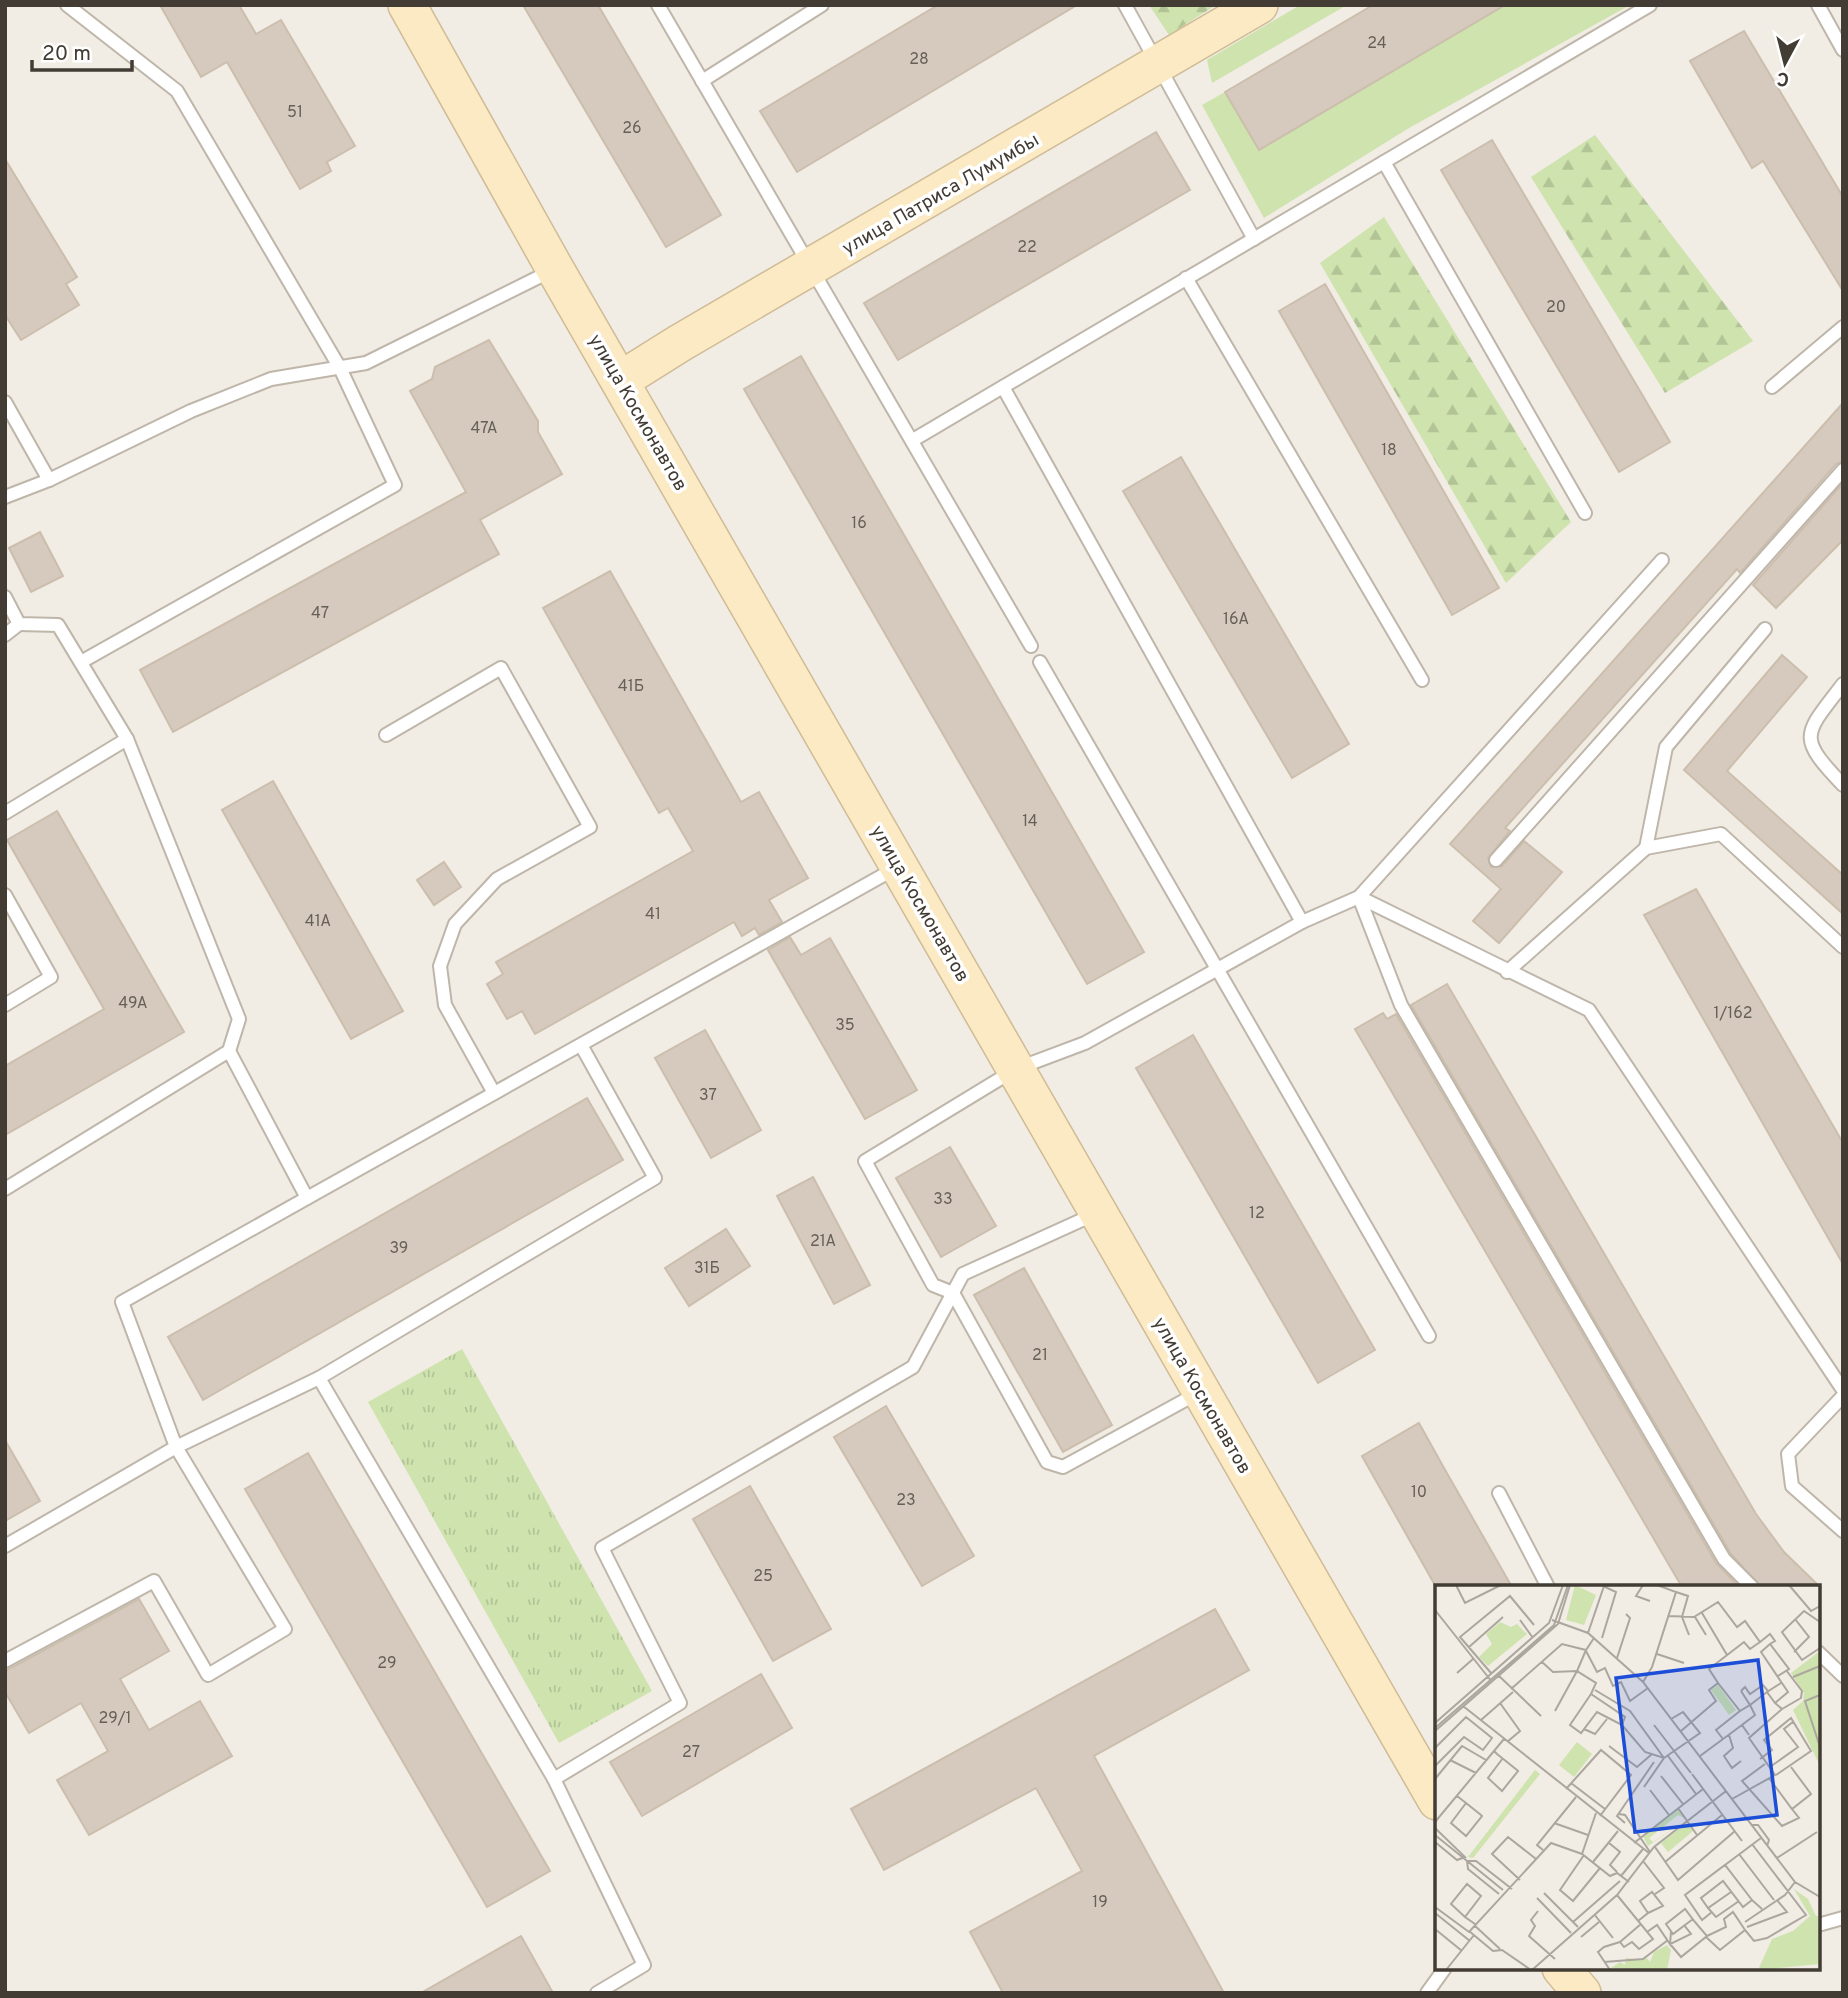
<svg xmlns="http://www.w3.org/2000/svg" width="1848" height="1998" font-family="Overpass,sans-serif">
<style>
.grass{fill:#cee3ae}
.forest{fill:url(#forest-firs)}
.park{fill:url(#park-tufts)}
.building{fill:#d5cabd;stroke:#ccbead;stroke-width:2}
.lines{fill:none;stroke-linecap:round;stroke-linejoin:round}
.lane-casing{stroke:#bfb6aa;stroke-width:16}
.secondary-casing{stroke:#cfbc96;stroke-width:40}
.lane{stroke:#fff;stroke-width:12}
.secondary{stroke:#fbeac3;stroke-width:37}
.labels{text-anchor:middle;stroke-width:7;stroke-linejoin:round;paint-order:stroke}
.number-label{font-size:16px;fill:#676056}
.street-label{font-size:19px;fill:#423c34;stroke:#fff}
.inset-road{fill:none;stroke:#aba69e;stroke-width:2}
.view{fill:#1d4ed8;fill-opacity:0.15;stroke:#1d4ed8;stroke-width:3.5}
.inset-edge{fill:none;stroke:#423c34;stroke-width:3.5}
</style>
<defs>
<pattern id="forest-firs" width="22" height="20" patternUnits="userSpaceOnUse" patternTransform="scale(1.75)"><rect width="22" height="20" fill="#cee3ae"/><path d="M5 1l3.5 6h-7zM16 11l3.5 6h-7z" fill="#b2c496"/></pattern>
<pattern id="park-tufts" width="24" height="20" patternUnits="userSpaceOnUse" patternTransform="scale(1.75)"><rect width="24" height="20" fill="#cee3ae"/><path d="M3 7l-1-3M5 7V3M7 7l1-3M15 17l-1-3M17 17v-4M19 17l1-3" fill="none" stroke="#b2c496"/></pattern>
</defs>
<rect width="100%" height="100%" fill="#f1ece4"/>
<g class="grass">
<path d="M1300,5H1347L1212,83L1207,60Z"/>
<path d="M1505,5H1630L1409,128L1264,218L1202,105L1225,92L1259,149Z"/>
</g>
<g class="forest">
<path d="M1149,5H1216L1169,35Z"/>
<path d="M1595,135L1753,341L1665,393L1531,177Z"/>
<path d="M1384,217L1571,522L1506,583L1320,263Z"/>
</g>
<path class="park" d="M462,1349L652,1691L559,1743L368,1402Z"/>
<g class="building">
<path d="M160,5H239L256,34L281,20L355,146L327,162L331,171L300,189L227,62L201,77Z"/>
<path d="M523,5H598L721,215L666,247Z"/>
<path d="M938,5H1077L797,172L760,111Z"/>
<path d="M1373,5H1505L1259,150L1225,92Z"/>
<path d="M1744,31L1843,197V291L1763,161L1752,168L1690,61Z"/>
<path d="M1156,132L1190,190L898,360L864,303Z"/>
<path d="M1492,140L1670,442L1619,472L1441,170Z"/>
<path d="M5,159L77,277L66,284L79,305L21,340L5,315Z"/>
<path d="M1325,284L1499,588L1452,615L1279,311Z"/>
<path d="M489,340L538,421V432L562,474L480,520L499,554L173,732L140,670L466,492L410,391L432,379L435,367Z"/>
<path d="M801,356L1144,952L1087,984L744,389Z"/>
<path d="M1843,403V461L1836,464L1740,573L1737,569L1505,828L1510,831L1488,858L1491,867L1502,866L1524,841L1562,872L1499,943L1473,921L1501,889L1450,844Z"/>
<path d="M1181,457L1349,744L1292,778L1123,491Z"/>
<path d="M1843,483V540L1776,608L1753,585Z"/>
<path d="M40,532L63,576L31,592L9,548Z"/>
<path d="M610,571L741,802L759,792L808,878L769,900L782,922L759,935L755,928L742,936L734,922L535,1034L522,1011L507,1019L487,984L503,974L496,962L693,851L668,808L659,813L543,608Z"/>
<path d="M1782,655L1807,677L1727,771L1843,875V914L1684,770Z"/>
<path d="M273,781L403,1011L351,1039L222,810Z"/>
<path d="M57,811L184,1032L5,1135V1066L104,1009L7,840Z"/>
<path d="M444,862L461,887L434,905L417,880Z"/>
<path d="M1696,889L1843,1143V1264L1644,915Z"/>
<path d="M790,937L801,955L830,938L917,1090L865,1119L768,950Z"/>
<path d="M1447,984L1756,1514L1784,1552L1820,1587H1761L1731,1554L1411,1005Z"/>
<path d="M1383,1013L1387,1019L1396,1014L1716,1563L1739,1587H1682L1355,1029Z"/>
<path d="M705,1030L761,1130L711,1158L655,1058Z"/>
<path d="M1193,1035L1375,1350L1318,1383L1136,1068Z"/>
<path d="M587,1098L623,1160L203,1400L168,1337Z"/>
<path d="M950,1147L996,1226L941,1257L896,1178Z"/>
<path d="M813,1177L870,1285L834,1304L777,1196Z"/>
<path d="M726,1229L750,1266L689,1306L665,1268Z"/>
<path d="M1024,1268L1112,1425L1063,1452L974,1295Z"/>
<path d="M886,1406L974,1556L922,1586L834,1437Z"/>
<path d="M1419,1423L1444,1468L1512,1587H1436L1362,1456Z"/>
<path d="M5,1440L40,1501L5,1521Z"/>
<path d="M308,1453L550,1871L487,1907L245,1489Z"/>
<path d="M750,1486L831,1629L773,1661L693,1519Z"/>
<path d="M139,1599L169,1651L120,1679L149,1730L200,1701L232,1756L89,1835L57,1780L108,1751L81,1703L29,1733L5,1692V1671Z"/>
<path d="M1215,1609L1249,1670L1094,1756L1224,1993H1003L970,1932L1082,1871L1036,1788L884,1870L851,1809Z"/>
<path d="M761,1674L792,1728L642,1816L610,1762Z"/>
<path d="M521,1936L553,1993H421Z"/>
</g>
<g class="lines">
<g class="lane-casing">
<g id="lane">
<path d="M67,5L177,91L340,368L395,485L81,662"/>
<path d="M658,5L1031,646"/>
<path d="M1125,5L1254,239"/>
<path d="M1818,5L1843,50"/>
<path d="M702,81L822,5"/>
<path d="M1384,162L1585,513"/>
<path d="M1186,278L1422,680"/>
<path d="M1003,387L1302,922"/>
<path d="M1772,387L1843,327"/>
<path d="M5,402L49,480"/>
<path d="M913,440L1650,5"/>
<path d="M5,497L49,480L191,411L271,379L366,363L551,271"/>
<path d="M1662,560L1359,897L1401,1005L1724,1559L1752,1587"/>
<path d="M5,597L19,624L58,625L127,739L239,1019L229,1051L5,1189"/>
<path d="M5,635L19,624"/>
<path d="M1040,662L1429,1336"/>
<path d="M1843,684C1804,735 1796,736 1843,785"/>
<path d="M386,735L501,668L590,827L497,879L455,924L440,966L445,1005L494,1093"/>
<path d="M5,813L127,739"/>
<path d="M1646,848L1666,747L1765,629"/>
<path d="M1496,860L1843,470"/>
<path d="M5,895L51,977L5,1005"/>
<path d="M1507,972L1646,848L1721,834L1843,947"/>
<path d="M229,1051L307,1198L122,1302L176,1447L319,1378L554,1779"/>
<path d="M307,1198L896,868"/>
<path d="M319,1378L655,1178L581,1045"/>
<path d="M1198,1393L1063,1467L1047,1462L953,1293L933,1285L865,1161L1016,1069L1085,1043L1302,922L1359,897L1589,1010L1843,1390"/>
<path d="M1843,1396L1788,1454L1792,1486L1843,1531"/>
<path d="M1499,1493L1548,1587"/>
<path d="M5,1546L176,1447L285,1629L208,1675L154,1581L5,1661"/>
<path d="M1818,1652L1843,1676"/>
<path d="M1818,1925L1843,1918"/>
<path d="M597,1993L644,1965L554,1779L680,1703L602,1548L913,1367L963,1274L1095,1214"/>
<path d="M1427,1993L1445,1968"/>
</g>
</g>
<g class="secondary-casing">
<g id="secondary">
<path d="M407,5L555,269L1437,1801"/>
<path d="M621,380L680,343L1259,5"/>
<path d="M1561,1968L1582,1993"/>
</g>
</g>
<use href="#lane" class="lane"/>
<use href="#secondary" class="secondary"/>
</g>
<g class="labels">
<g class="number-label">
<text x="1377" y="48">24</text>
<text x="919" y="64">28</text>
<text x="295" y="117">51</text>
<text x="632" y="133">26</text>
<text x="1027" y="252">22</text>
<text x="1556" y="312">20</text>
<text x="484" y="433">47А</text>
<text x="1389" y="455">18</text>
<text x="859" y="528">16</text>
<text x="320" y="618">47</text>
<text x="1236" y="624">16А</text>
<text x="631" y="691">41Б</text>
<text x="1030" y="826">14</text>
<text x="653" y="919">41</text>
<text x="318" y="926">41А</text>
<text x="133" y="1008">49А</text>
<text x="1733" y="1018">1/162</text>
<text x="845" y="1030">35</text>
<text x="708" y="1100">37</text>
<text x="943" y="1204">33</text>
<text x="1257" y="1218">12</text>
<text x="823" y="1246">21А</text>
<text x="399" y="1253">39</text>
<text x="707" y="1273">31Б</text>
<text x="1040" y="1360">21</text>
<text x="1419" y="1497">10</text>
<text x="906" y="1505">23</text>
<text x="763" y="1581">25</text>
<text x="387" y="1668">29</text>
<text x="115" y="1723">29/1</text>
<text x="691" y="1757">27</text>
<text x="1100" y="1907">19</text>
</g>
<g class="street-label">
<text transform="translate(940 193) rotate(-30)" y="7">улица Патриса Лумумбы</text>
<text transform="translate(639 412) rotate(60)" y="7">улица Космонавтов</text>
<text transform="translate(921 903) rotate(60)" y="7">улица Космонавтов</text>
<text transform="translate(1203 1395) rotate(60)" y="7">улица Космонавтов</text>
</g>
</g>
<g transform="translate(1435 1585)">
<rect width="385" height="385" fill="#f1ece4"/>
<path d="M142,157L157,169L139,192L124,180ZM243,225L249,233L243,230L214,253L218,257L249,236L213,261L208,251ZM359,304L373,314L381,331H385V379L323,385L337,354L358,346L375,331Z" fill="#cee3ae"/>
<path d="M65,37L76,42L82,39L92,49L53,81L44,72L57,59L51,49ZM252,238L258,246L233,267L226,258ZM232,360L236,365L232,385L176,383L185,377L190,380L191,373L207,375L210,371L215,377L219,367Z" fill="#cee3ae"/>
<path d="M140,0L161,10L149,40L131,35ZM283,100L301,125L294,130L276,105ZM100,185L105,189L38,273L33,272Z" fill="#cee3ae"/>
<path d="M385,66V181L358,125L368,116L369,108L356,88Z" fill="#cee3ae"/>
<path class="inset-road" d="M21,0L30,18L66,0M208,0L201,11L215,16M354,0L376,26L385,21M241,7L253,11L247,32L254,50M0,25L57,97M267,28L292,70M234,31L259,32L283,17L302,42L310,36L325,57L335,49L340,56L335,59M260,32L271,50M85,35L98,53M117,35L153,48L208,97L360,297L385,312M385,37L369,26L347,47L367,75L385,63M153,48L169,1M167,53L181,7L168,1M34,62L68,32M151,65L142,86L161,98L156,109L190,132L187,140L210,167L229,173L265,148L248,127L236,134M151,66L162,87L170,83L178,101L186,97L195,116L213,103M359,67L374,52L360,34M222,69L249,78M182,73L195,33L191,29M107,77L118,87L142,86L120,126M22,88L38,74M56,88L25,52L75,11L99,40M63,90L106,131M358,92L385,81M208,97L217,82L241,7L222,0M283,98L305,126L315,120L320,130L307,140L314,150M76,104L127,59L151,65L159,53M160,105L195,126L229,173L209,202M306,106L315,120L332,107M306,106L310,102L315,109L328,100L333,106M156,109L135,140L146,148L162,127L187,140M385,110L370,116L385,162M65,118L85,146L72,157M340,118L332,107L346,98M28,121L214,268M347,124L366,113L367,106L351,85M46,135L78,107M0,138L114,38L128,0M219,140L256,188M0,143L119,40L133,0M149,144L160,149L172,134M0,146L123,39L135,0M246,146L281,116L274,105L283,98L274,84L309,57L315,64L325,57M294,150L298,163L289,171L297,183L306,176M288,154L281,145L305,126M174,161L202,182L217,169M0,163L31,132L57,153L48,165L29,152L0,181M59,166L62,169L82,185L83,186L67,206L53,193L68,173M233,171L261,209M265,171L307,140M325,174L337,165L329,155L356,133L376,166L341,190M15,175L41,188M330,179L307,196L347,241L364,233L357,224M335,182L363,162L349,144L359,136M257,189L307,256M226,191L248,219M334,193L357,224L376,209L356,182M0,194L27,161L51,175M136,198L170,224M131,204L166,165L196,190L165,231M215,205L234,230M22,211L31,218L46,230L47,231L31,251L16,238L31,218M297,214L340,190L314,153L347,124L340,118L353,107L326,67L335,59L354,84L343,91M243,223L262,250M184,229L190,230L215,267M0,237L69,154M119,238L153,250M190,238L182,231L219,177M316,240H323L334,255L332,261M0,243L30,272L22,275L0,257M0,250L68,305M174,258L185,267L175,280L182,287M199,258L268,204M220,262L243,295L300,246M108,265L102,260L141,212M147,269L161,228M304,269L339,315M149,270L125,305L138,316L165,283M342,273L382,247M208,276L229,303L220,309M158,277L183,246M230,277L287,230M290,280L326,253M186,291L208,264M85,295L57,269L73,252L101,274M296,307L273,323L266,313L288,296L308,322L317,315L327,324M109,308L143,342M64,309L33,284L32,276H41L77,304M102,313L136,348M0,322L34,347L116,258L147,269L175,291L182,288L194,297M273,323L281,332L304,316M103,326L96,335L100,341L94,351L120,374M277,327L267,335L250,310L290,280L317,315M0,328L35,356M159,329L178,353M30,332L16,319L32,299L46,311L30,332L40,339M203,336L213,328L205,316L217,307L228,321L213,328M138,337L185,296M310,337L350,310L360,297M39,340L65,364M249,340L256,349L235,359L246,372L272,351L260,337L250,324L231,339L238,349L258,334M312,342L352,327L342,315M0,344L27,366M310,345L319,356L332,353L371,330L317,259M34,346L58,366L67,365L96,385M212,347L222,340L235,359L236,347M146,352L164,337M271,352L285,365L310,345L298,327L289,334L291,342L272,351M185,357L206,339M169,377L208,374L233,355M11,385L39,350M97,385L182,310L219,262L291,206M175,385L163,367L169,362L185,357L189,362L197,357L204,364L218,354L182,310"/>
<path class="view" d="M323,75L342,230L200,247L181,93Z"/>
<rect width="385" height="385" class="inset-edge"/>
</g>
<rect width="1848" height="1998" fill="none" stroke="#423c34" stroke-width="14"/>
<g transform="translate(1785 63) rotate(187)" stroke="#ffffff" stroke-width="5" paint-order="stroke">
<path d="M0-5L12 26L0 18L-12 26Z" fill="#423c34"/>
<text y="-10" font-size="19" font-weight="bold" text-anchor="middle" fill="#423c34">С</text>
</g>
<path d="M32 60v10h100v-10" fill="none" stroke="#423c34" stroke-width="3.5"/>
<text x="42" y="60" font-size="21" fill="#423c34" stroke="#ffffff" stroke-width="5" paint-order="stroke">20 m</text>
</svg>
